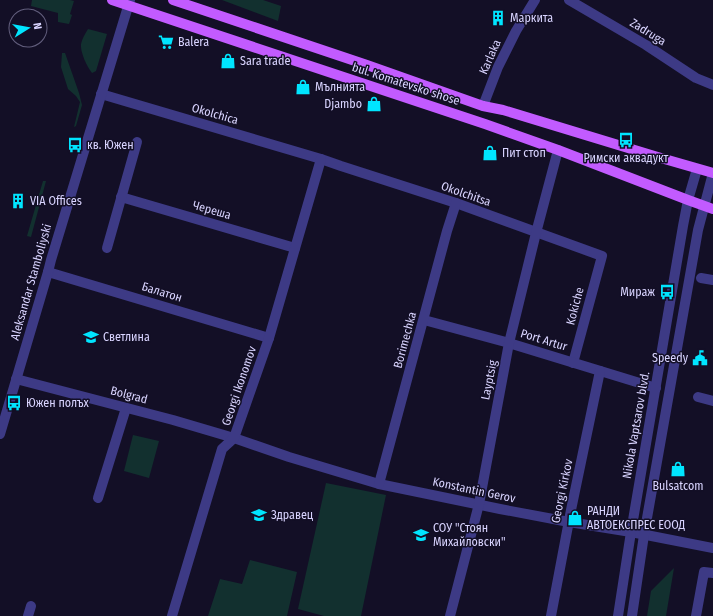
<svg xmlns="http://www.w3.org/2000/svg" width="713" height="616" font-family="'Fira Sans Condensed',sans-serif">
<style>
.green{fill:#12302f}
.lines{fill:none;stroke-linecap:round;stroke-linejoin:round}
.minor{stroke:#3d3a85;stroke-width:10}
.major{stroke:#c25bff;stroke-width:10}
.labels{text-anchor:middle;stroke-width:3;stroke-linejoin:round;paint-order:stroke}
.poi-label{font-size:12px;fill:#d9d4ff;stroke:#130f26;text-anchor:start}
.street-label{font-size:12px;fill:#d9d4ff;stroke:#130f26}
</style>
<rect width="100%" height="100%" fill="#130f26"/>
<g class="green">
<path d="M32,0H70L74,1L70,14L72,15L69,24L58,22V13L31,6Z"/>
<path d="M222,0H263L281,6L278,21Z"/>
<path d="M88,29L107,34L96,71L92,73C87,67 80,52 81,44C82,39 85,34 88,29Z"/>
<path d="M62,53H65L79,93L82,105L76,126L74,127L80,102L76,96L68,89L61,67Z"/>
<path d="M43,181H46L31,237L27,236Z"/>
<path d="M133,435L159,441L149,478L124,471Z"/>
<path d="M326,483L386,495L361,616H324L298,609Z"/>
<path d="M250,560L297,572L287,616H208L220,579L242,584Z"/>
<path d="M674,568L666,616H647L651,591Z"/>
</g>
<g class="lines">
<g class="minor">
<path d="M569,0L646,45L696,78L713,85"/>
<path d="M101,94L321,159L341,166L456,203L602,256L573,363"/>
<path d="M483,106L498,67L516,31L535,0"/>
<path d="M121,197L295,248"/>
<path d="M107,248L137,142"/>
<path d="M48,272L269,338"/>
<path d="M701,278L713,280"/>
<path d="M424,320L509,343L656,388"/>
<path d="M16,379L173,420L234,438L289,457L379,484L500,509L569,522L631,532L713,548"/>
<path d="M698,397L713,401"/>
<path d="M0,434L48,272L51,260L130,0"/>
<path d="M379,484L447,231L456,203"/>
<path d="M98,498L126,408"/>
<path d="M28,616L31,606"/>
<path d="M172,616L222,449L234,438L269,338L321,159"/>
<path d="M450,616L479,504L509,343L536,233L558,150"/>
<path d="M551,616L571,510L600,371"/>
<path d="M618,616L631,532L683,226L688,200L697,169"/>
<path d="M632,616L644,535L698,230L713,173"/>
<path d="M696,616L704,572L713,573"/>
</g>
<g class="major">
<path d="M112,0L485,124L558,150L688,200L713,209"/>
<path d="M173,0L367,65L483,106L503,110L661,158L713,173"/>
</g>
</g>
<defs>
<g id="building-bare" transform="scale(1.2)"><path d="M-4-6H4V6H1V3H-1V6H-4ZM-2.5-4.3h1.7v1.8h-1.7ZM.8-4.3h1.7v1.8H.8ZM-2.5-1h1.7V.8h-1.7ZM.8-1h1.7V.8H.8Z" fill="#00e5ff" stroke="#130f26" stroke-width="2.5" paint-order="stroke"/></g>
<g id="supermarket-bare" transform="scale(1.2)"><path d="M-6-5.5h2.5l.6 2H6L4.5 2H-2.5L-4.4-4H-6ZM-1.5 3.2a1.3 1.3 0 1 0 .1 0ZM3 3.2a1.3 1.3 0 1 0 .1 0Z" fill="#00e5ff" stroke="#130f26" stroke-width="2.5" paint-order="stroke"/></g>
<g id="shop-bare" transform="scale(1.2)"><path d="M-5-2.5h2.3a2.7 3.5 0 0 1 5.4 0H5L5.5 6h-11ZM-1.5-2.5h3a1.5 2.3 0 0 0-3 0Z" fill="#00e5ff" stroke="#130f26" stroke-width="2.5" paint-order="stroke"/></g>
<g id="bus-bare" transform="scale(1.2)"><path d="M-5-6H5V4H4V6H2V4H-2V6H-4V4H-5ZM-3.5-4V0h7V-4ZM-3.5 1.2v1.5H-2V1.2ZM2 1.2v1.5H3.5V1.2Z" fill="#00e5ff" stroke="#130f26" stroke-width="2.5" paint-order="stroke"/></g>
<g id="school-bare" transform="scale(1.2)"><path d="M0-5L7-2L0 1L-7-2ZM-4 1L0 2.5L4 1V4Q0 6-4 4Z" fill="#00e5ff" stroke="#130f26" stroke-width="2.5" paint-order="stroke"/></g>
<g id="civic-bare" transform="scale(1.2)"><path d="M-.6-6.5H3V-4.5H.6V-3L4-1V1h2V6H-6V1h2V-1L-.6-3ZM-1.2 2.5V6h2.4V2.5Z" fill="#00e5ff" stroke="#130f26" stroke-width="2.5" paint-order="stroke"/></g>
</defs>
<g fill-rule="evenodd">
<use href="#building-bare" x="498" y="18"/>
<use href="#supermarket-bare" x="166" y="42"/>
<use href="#shop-bare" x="228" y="61"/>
<use href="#shop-bare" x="303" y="87"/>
<use href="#shop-bare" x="374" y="104"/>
<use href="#bus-bare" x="626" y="140"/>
<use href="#bus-bare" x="75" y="145"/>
<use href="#shop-bare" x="490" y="153"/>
<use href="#building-bare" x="18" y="201"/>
<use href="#bus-bare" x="667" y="292"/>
<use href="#school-bare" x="91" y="337"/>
<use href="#civic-bare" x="700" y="358"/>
<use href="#bus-bare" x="14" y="403"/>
<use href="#shop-bare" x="678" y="469"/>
<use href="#school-bare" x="259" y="515"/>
<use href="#shop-bare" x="575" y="518"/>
<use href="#school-bare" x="421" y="535"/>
</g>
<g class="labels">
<g class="poi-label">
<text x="510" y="22">Маркита</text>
<text x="178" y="46">Balera</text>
<text x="240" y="65">Sara trade</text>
<text x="315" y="91">Мълнията</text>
<text x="362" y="108" text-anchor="end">Djambo</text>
<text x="87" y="149">кв. Южен</text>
<text x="502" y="157">Пит стоп</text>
<text x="626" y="162" text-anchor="middle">Римски аквадукт</text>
<text x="30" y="205">VIA Offices</text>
<text x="655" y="296" text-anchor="end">Мираж</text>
<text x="103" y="341">Светлина</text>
<text x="688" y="362" text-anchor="end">Speedy</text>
<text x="26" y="407">Южен полъх</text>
<text x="678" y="490" text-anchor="middle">Bulsatcom</text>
<text x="587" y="515">РАНДИ<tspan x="587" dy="14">АВТОЕКСПРЕС ЕООД</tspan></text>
<text x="271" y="519">Здравец</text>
<text x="433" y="532">СОУ "Стоян<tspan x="433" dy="14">Михайловски"</tspan></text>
</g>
<g class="street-label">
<text transform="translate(648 32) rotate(32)" y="4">Zadruga</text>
<text transform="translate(490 57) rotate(-66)" y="4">Karlaka</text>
<text transform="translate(406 84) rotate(18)" y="4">bul. Komatevsko shose</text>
<text transform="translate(215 114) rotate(16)" y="4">Okolchica</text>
<text transform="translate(466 194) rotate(19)" y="4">Okolchitsa</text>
<text transform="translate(212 210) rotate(16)" y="4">Череша</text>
<text transform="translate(31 282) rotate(-74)" y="4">Aleksandar Stamboliyski</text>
<text transform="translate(162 292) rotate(17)" y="4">Балатон</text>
<text transform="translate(575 306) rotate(-75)" y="4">Kokiche</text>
<text transform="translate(405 340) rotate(-75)" y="4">Borimechka</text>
<text transform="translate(544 340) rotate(17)" y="4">Port Artur</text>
<text transform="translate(489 380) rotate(-79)" y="4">Layptsig</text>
<text transform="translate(239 386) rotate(-71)" y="4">Georgi Ikonomov</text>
<text transform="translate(129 395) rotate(15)" y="4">Bolgrad</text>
<text transform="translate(636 425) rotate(-80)" y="4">Nikola Vaptsarov blvd.</text>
<text transform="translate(474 490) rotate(12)" y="4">Konstantin Gerov</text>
<text transform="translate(562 491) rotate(-78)" y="4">Georgi Kirkov</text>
</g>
</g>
<g transform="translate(28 28) rotate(79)"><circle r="19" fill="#130f26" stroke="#625e7d"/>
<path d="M0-3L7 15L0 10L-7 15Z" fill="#00e5ff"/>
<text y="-6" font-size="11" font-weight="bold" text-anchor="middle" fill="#d9d4ff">N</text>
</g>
</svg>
